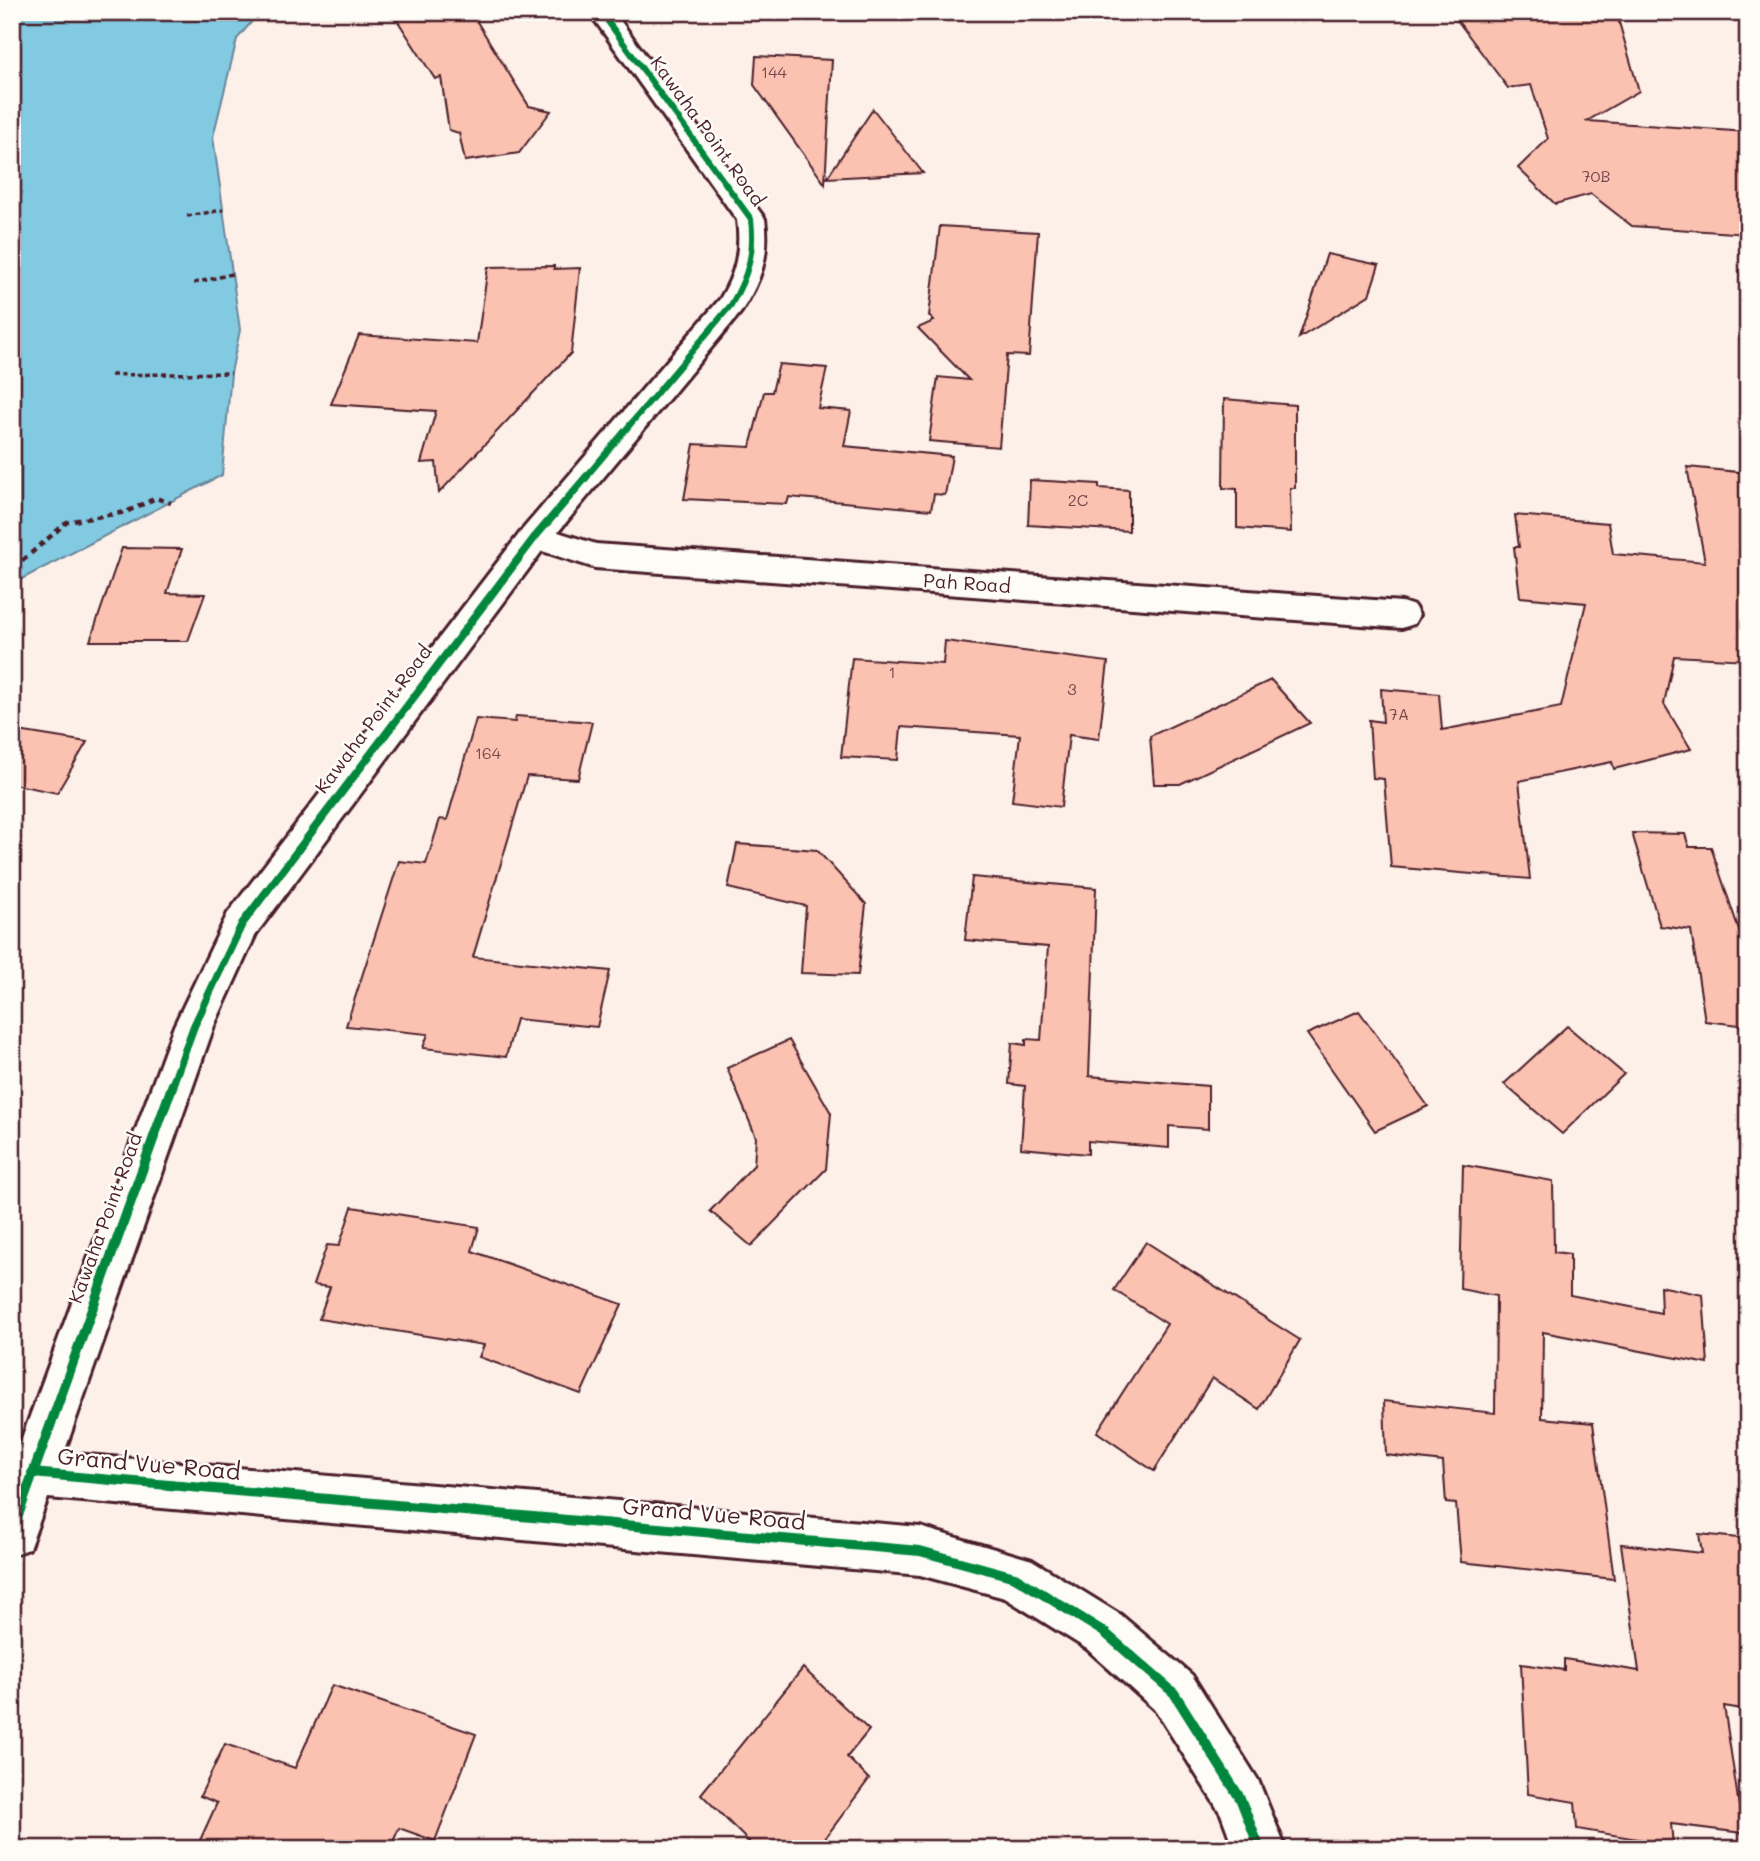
<svg xmlns="http://www.w3.org/2000/svg" width="1760" height="1861" font-family="Mali,sans-serif">
<style>
.water{fill:#81cae2;stroke:#6b8699;stroke-width:2}
.building{fill:#fbc2b1;stroke:#4a1f2b;stroke-width:2}
.lines{fill:none;stroke-linecap:round;stroke-linejoin:round}
.minor-casing{stroke:#4a1f2b;stroke-width:6}
.path-far1{stroke:#4a1f2b;stroke-width:3.5;stroke-dasharray:5 3.5;stroke-linecap:butt}
.path{stroke:#4a1f2b;stroke-width:4.5;stroke-dasharray:6 5;stroke-linecap:butt}
.minor{fill:#fdfcf7;fill-rule:evenodd}
.cycleway-far2-casing{stroke:#fdfcf7;stroke-width:10}
.cycleway-far1-casing{stroke:#fdfcf7;stroke-width:12}
.cycleway-casing{stroke:#fdfcf7;stroke-width:15}
.cycleway-far2{stroke:#00873e;stroke-width:6}
.cycleway-far1{stroke:#00873e;stroke-width:8}
.cycleway{stroke:#00873e;stroke-width:10}
.labels{text-anchor:middle;stroke-width:5;stroke-linejoin:round;paint-order:stroke}
.number-label{font-size:16px;fill:#76484c}
.street-label{font-size:19px;fill:#4a1f2b;stroke:#fdfcf7}
.near-street-label{font-size:23px;fill:#4a1f2b;stroke:#fdfcf7}
</style>
<rect width="100%" height="100%" fill="#fdf0e9"/>
<filter id="ink" filterUnits="userSpaceOnUse"><feTurbulence type="fractalNoise" baseFrequency=".0143" numOctaves="2"/><feDisplacementMap in="SourceGraphic" scale="14" xChannelSelector="R" yChannelSelector="G"/><feConvolveMatrix kernelMatrix="1 2 1 2 8 2 1 2 1" color-interpolation-filters="sRGB"/></filter>
<g filter="url(#ink)">
<path class="water" d="M12,12H260L237,39L213,137L240,330L231,373L222,475L12,584Z"/>
<g class="building">
<path d="M392,12H471L529,106L551,111L519,153L465,161L459,133L449,130L441,77L435,79Z"/>
<path d="M1451,12H1616L1639,91L1587,121L1748,132V234L1632,226L1591,194L1555,204L1518,168L1548,139L1531,85L1508,88Z"/>
<path d="M756,56L832,60L825,184L754,85Z"/>
<path d="M873,109L923,173L827,178Z"/>
<path d="M940,226L1038,232L1029,356L1007,355L999,447L929,441L938,377L969,380L918,328L934,321L929,316Z"/>
<path d="M1327,254L1379,265L1369,295L1299,338Z"/>
<path d="M554,266V269L580,268L571,353L439,493L436,462L421,463L436,411L331,404L359,335L477,343L488,267Z"/>
<path d="M779,364L827,368L818,408L851,411L844,446L952,456L945,495L934,494L931,510L789,497L787,504L684,499L694,444L750,447L764,392H772Z"/>
<path d="M1224,399L1295,405V488H1290L1291,532L1237,528V489L1223,488Z"/>
<path d="M1687,467L1748,473V660L1674,656L1664,704L1691,749L1614,769L1612,762L1519,781L1530,879L1391,867L1384,779L1373,778L1369,720L1383,722L1381,689L1439,694L1442,730L1561,707L1586,603L1520,597L1514,547H1519L1515,515L1608,523L1613,554L1705,562Z"/>
<path d="M1030,480L1099,484V488L1129,490V531L1028,525Z"/>
<path d="M122,548L182,549L167,593L205,594L188,641H90Z"/>
<path d="M945,641L1108,662L1099,739L1069,735L1061,807L1012,801L1020,735L901,727L898,760L841,757L852,658L943,664Z"/>
<path d="M1271,680L1310,723L1180,784H1154L1150,736Z"/>
<path d="M516,716L592,722L578,779L527,776L473,957L610,971L597,1027L516,1019L506,1057L423,1048L428,1034L346,1026L399,861L426,864L440,819L447,820L476,719L515,722Z"/>
<path d="M12,730L87,742L57,793L12,784Z"/>
<path d="M1632,833L1685,834L1689,847H1711L1748,957V1026L1705,1021L1691,930L1660,926Z"/>
<path d="M737,844L817,850L866,904L858,975L801,973L806,906L728,888Z"/>
<path d="M972,877L1096,888L1089,1076L1208,1086V1129L1169,1126V1148L1088,1141V1154L1021,1148L1025,1086L1009,1084L1012,1043L1026,1045V1039L1041,1040L1048,947L965,940Z"/>
<path d="M1359,1011L1428,1106L1375,1131L1307,1034Z"/>
<path d="M1567,1026L1624,1074L1562,1134L1504,1084Z"/>
<path d="M789,1040L831,1113L826,1169L751,1246L710,1211L754,1165L756,1137L727,1068Z"/>
<path d="M1463,1165L1553,1181L1554,1252L1570,1254V1295L1661,1313L1660,1286L1703,1295L1708,1364L1543,1332L1542,1418L1593,1423L1614,1579L1461,1562L1456,1504L1446,1503L1443,1462L1386,1455L1384,1401L1495,1413L1496,1296L1460,1289Z"/>
<path d="M352,1207L479,1227L472,1251L622,1304L581,1394L479,1357L484,1345L319,1319L330,1287L313,1285L327,1245L339,1246Z"/>
<path d="M1146,1242L1300,1340L1259,1409L1212,1378L1154,1471L1097,1432L1167,1324L1114,1290Z"/>
<path d="M1699,1534L1748,1539V1710L1724,1706L1743,1833L1671,1824L1673,1845L1577,1829L1575,1802L1528,1794L1521,1664L1564,1670V1659L1639,1671L1621,1544L1702,1553Z"/>
<path d="M803,1668L869,1730L847,1757L869,1779L817,1849H756L701,1794Z"/>
<path d="M332,1685L476,1734L435,1841L399,1828L390,1849H196L217,1803L200,1796L225,1744L295,1768Z"/>
</g>
<g class="lines">
<g class="minor-casing">
<path id="minor" d="M589,12H614L765,219C770,256 761,281 741,312L558,532L596,544L1402,602L1414,606L1419,615L1414,624L1402,628L595,568L542,551L256,934L214,1026L64,1453L920,1527L1032,1560L1121,1615L1192,1675L1258,1780L1286,1849H1234L1221,1814L1156,1711L1087,1649L1005,1598L920,1575L48,1498L29,1549L12,1555V1465L174,1026L228,913L523,529L720,299C736,273 741,250 737,220Z"/>
</g>
<g class="path-far1">
<path d="M187,216L223,210"/>
<path d="M194,283L232,274"/>
<path d="M111,375L231,373"/>
</g>
<path class="path" d="M12,561L21,562L67,522L126,512L156,498L171,503"/>
<use href="#minor" class="minor"/>
<g class="cycleway-far2-casing">
<path id="cycleway-far2" d="M585,478L731,305C748,276 755,253 751,219L601,12"/>
</g>
<g class="cycleway-far1-casing">
<path id="cycleway-far1" d="M172,1086L194,1026L242,924L535,537L587,476"/>
</g>
<g class="cycleway-casing">
<g id="cycleway">
<path d="M32,1473L920,1551L1015,1577L1104,1632L1174,1693L1240,1798L1260,1849"/>
<path d="M12,1532L173,1084"/>
</g>
</g>
<use href="#cycleway-far2" class="cycleway-far2"/>
<use href="#cycleway-far1" class="cycleway-far1"/>
<use href="#cycleway" class="cycleway"/>
</g>
</g>
<g class="labels">
<g class="number-label">
<text x="774" y="78">144</text>
<text x="1596" y="182">70B</text>
<text x="1078" y="506">2C</text>
<text x="892" y="678">1</text>
<text x="1072" y="695">3</text>
<text x="1399" y="720">7A</text>
<text x="488" y="759">164</text>
</g>
<g class="street-label">
<text transform="translate(708 131) rotate(54)" y="7">Kawaha Point Road</text>
<text transform="translate(967 583) rotate(4)" y="7">Pah Road</text>
<text transform="translate(373 719) rotate(-53)" y="7">Kawaha Point Road</text>
<text transform="translate(105 1218) rotate(-70)" y="7">Kawaha Point Road</text>
</g>
<g class="near-street-label">
<text transform="translate(149 1464) rotate(5)" y="8">Grand Vue Road</text>
<text transform="translate(714 1514) rotate(5)" y="8">Grand Vue Road</text>
</g>
</g>
<rect width="1760" height="1861" fill="none" stroke="#fdfcf7" stroke-width="42"/>
<rect x="21" y="21" width="1718" height="1819" fill="none" stroke="#4a1f2b" stroke-width="2.5" filter="url(#ink)"/>
</svg>
